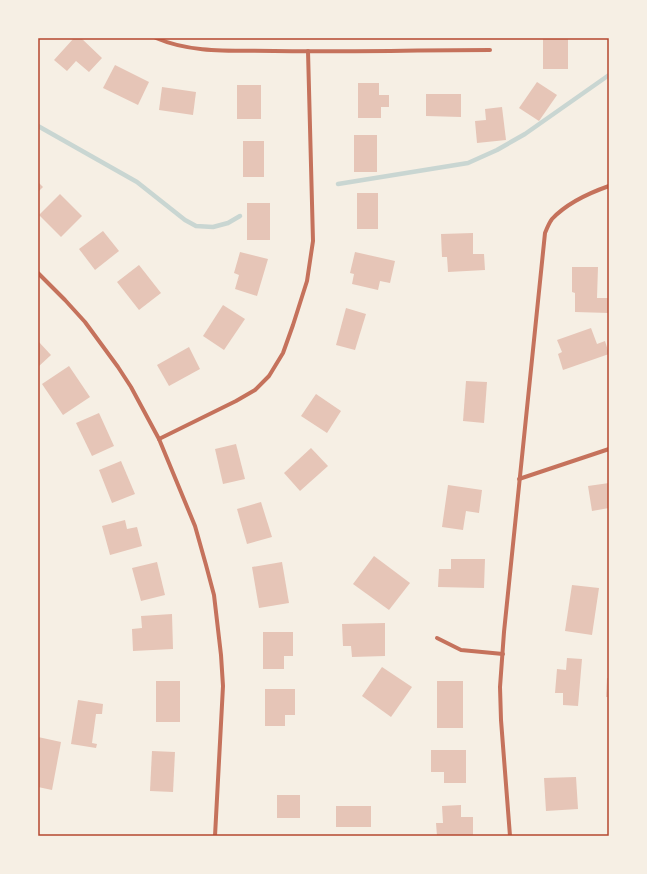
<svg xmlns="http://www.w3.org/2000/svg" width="647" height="874" font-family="'Libre Baskerville',serif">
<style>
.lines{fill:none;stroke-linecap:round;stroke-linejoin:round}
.stream{stroke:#c9d6d2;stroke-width:4.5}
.building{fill:#e6c5b7}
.minor{stroke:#c5725c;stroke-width:4}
.neatline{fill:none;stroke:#b5482f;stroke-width:1.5}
</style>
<rect width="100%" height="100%" fill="#f6efe4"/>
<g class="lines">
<g class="stream">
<path d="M38,126L137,182L185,220L196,226L213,227L228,223L240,216"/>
<path d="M338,184L468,163L497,150L525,134L609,75"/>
</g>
</g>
<g class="building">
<path d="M74,38H81L102,58L89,72L76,61L67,71L54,60Z"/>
<rect x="543" y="38" width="25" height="31"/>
<path d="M115,65L149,82L138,105L103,88Z"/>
<path d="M537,82L557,95L539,121L519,108Z"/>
<path d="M358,83H379V95H389V107H381V118H358Z"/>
<rect x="237" y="85" width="24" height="34"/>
<path d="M162,87L196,92L193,115L159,110Z"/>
<path d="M426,94H461V117L426,116Z"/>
<path d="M502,107L506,140L477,143L475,121L486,120L485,109Z"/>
<rect x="354" y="135" width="23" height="37"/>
<rect x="243" y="141" width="21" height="36"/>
<path d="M38,182L43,187L38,192Z"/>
<rect x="357" y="193" width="21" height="36"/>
<path d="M60,194L82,216L61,237L39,215Z"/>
<rect x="247" y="203" width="23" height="37"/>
<path d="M103,231L119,251L95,270L79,249Z"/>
<path d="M473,233V254H484L485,270L448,272L447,257H442L441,234Z"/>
<path d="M240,252L268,259L257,296L235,289L239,275L234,273Z"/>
<path d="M355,252L395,261L390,283L380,281L378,290L352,284L354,274L350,273Z"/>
<path d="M139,265L161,293L139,310L117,282Z"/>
<path d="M572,267H598L597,298H609V313L575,312V293L572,292Z"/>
<path d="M223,305L245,319L224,350L203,336Z"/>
<path d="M346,308L366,314L355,350L336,345Z"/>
<path d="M591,328L597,344L605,341L609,354L563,370L558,354L562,352L557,340Z"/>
<path d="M38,341L51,355L38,367Z"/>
<path d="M189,347L200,369L169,386L157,365Z"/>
<path d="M69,366L90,397L63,415L42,384Z"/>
<path d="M466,381L487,382L484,423L463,421Z"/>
<path d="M316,394L341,411L327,433L301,416Z"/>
<path d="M99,413L114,446L92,456L76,423Z"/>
<path d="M236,444L245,479L223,484L215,449Z"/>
<path d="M311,448L328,466L300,491L284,473Z"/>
<path d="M121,461L135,494L112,503L99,470Z"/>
<path d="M609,483V508L592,511L588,486Z"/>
<path d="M448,485L482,490L479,513L466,511L463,530L442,527Z"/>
<path d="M261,502L272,537L247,544L237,509Z"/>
<path d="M125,520L127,529L137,527L142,546L110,555L102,526Z"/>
<path d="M374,556L410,583L389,610L353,584Z"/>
<path d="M451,559H485L484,588L438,587L439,569H451Z"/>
<path d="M157,562L165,595L141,601L132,568Z"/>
<path d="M282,562L289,603L259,608L252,567Z"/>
<path d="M572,585L599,588L592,635L565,631Z"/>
<path d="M172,614L173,649L133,651L132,629L142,628L141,616Z"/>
<path d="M385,623V656L352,657L351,646H343L342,624Z"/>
<path d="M263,632H293V656H284V669H263Z"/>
<path d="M567,658L582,659L578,706L563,705V693H555L557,669L566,670Z"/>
<path d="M382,667L412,687L391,717L362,696Z"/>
<path d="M607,678H609V697H606Z"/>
<rect x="156" y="681" width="24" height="41"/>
<rect x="437" y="681" width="26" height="47"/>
<path d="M265,689H295V715H285V726H265Z"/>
<path d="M78,700L103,704L102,714H96L92,743L97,744L96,748L71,744Z"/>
<path d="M38,737L61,742L52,790L38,787Z"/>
<path d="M431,750H466V783H444V772H431Z"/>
<path d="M152,751L175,752L173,792L150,791Z"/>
<path d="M576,777L578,809L546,811L544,778Z"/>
<rect x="277" y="795" width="23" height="23"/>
<path d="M461,805V817H473V836H437L436,823H443L442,806Z"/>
<rect x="336" y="806" width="35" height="21"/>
</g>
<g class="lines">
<g class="minor">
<path d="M156,38C193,54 235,50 274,51C346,52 418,50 490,50"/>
<path d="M38,273L65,300L85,322L118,367L131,387L159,439L195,526L206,565L214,595L221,655L223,686L215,836"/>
<path d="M159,439L236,401L255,390L269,376L283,353L293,325L307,281L313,241L308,51"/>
<path d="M519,479L609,449"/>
<path d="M437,638L461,650L503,654"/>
<path d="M510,836L501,720L500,687L504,632L545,233C547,228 549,223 552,219C567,203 589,193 609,186"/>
</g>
</g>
<rect width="647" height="874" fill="none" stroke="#f6efe4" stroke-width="78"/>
<rect x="39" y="39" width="569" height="796" class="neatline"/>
</svg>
